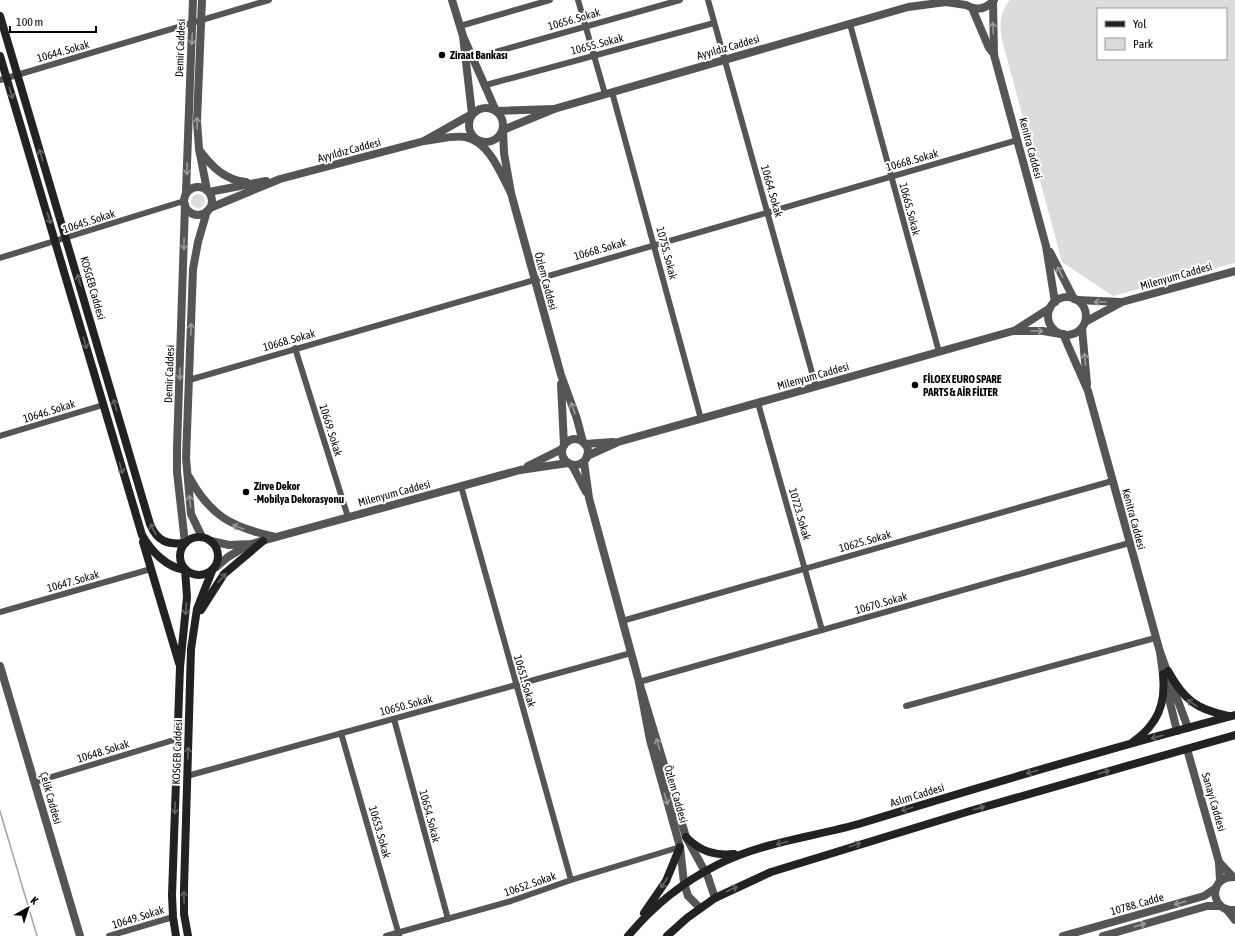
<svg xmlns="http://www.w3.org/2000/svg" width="1235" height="936" font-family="'Asap Condensed',sans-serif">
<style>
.green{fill:#dcdcdc;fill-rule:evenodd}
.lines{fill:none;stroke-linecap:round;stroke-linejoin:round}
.stream{stroke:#a3a3a3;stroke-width:1.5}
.minor{stroke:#555;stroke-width:6}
.tertiary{stroke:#555;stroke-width:8}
.secondary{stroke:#222;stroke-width:8}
.oneway{stroke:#999}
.oneway2{stroke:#646464}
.poi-dot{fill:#000;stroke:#fff;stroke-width:1.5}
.labels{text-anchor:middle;stroke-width:4;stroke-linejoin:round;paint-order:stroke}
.street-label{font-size:11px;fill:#000;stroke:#fff}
.poi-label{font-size:11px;font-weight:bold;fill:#000;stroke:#fff;text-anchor:start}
</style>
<rect width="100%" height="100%" fill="#fff"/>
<g class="green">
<path d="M1010,0H1235V263L1113,296L1062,262L1002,40C999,26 1000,12 1010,0ZM1098,9H1226V59H1098Z"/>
<circle cx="198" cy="201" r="7"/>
</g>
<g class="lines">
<path class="stream" d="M0,811L37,936"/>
<g class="minor">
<path d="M578,0L605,94"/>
<path d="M708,0L816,387"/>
<path d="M850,24L939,352"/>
<path d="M460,26L550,0"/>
<path d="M474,58L680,0"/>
<path d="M0,80L269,0"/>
<path d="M486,85L714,23"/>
<path d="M612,92L701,419"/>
<path d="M0,258L184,201"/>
<path d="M295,348L348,517"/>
<path d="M189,380L1018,140"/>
<path d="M758,403L822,630"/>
<path d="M0,436L103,405"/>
<path d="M461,486L571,880"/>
<path d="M0,612L151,569"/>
<path d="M622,621L1112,481"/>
<path d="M639,682L1129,543"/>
<path d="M906,706L1155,638"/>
<path d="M394,719L448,919"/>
<path d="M341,733L399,935"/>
<path d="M187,776L631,653"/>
<path d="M35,782L177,739"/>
<path d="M109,936L173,917"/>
<path d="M386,936L511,901L571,880L680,847"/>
</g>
<g class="tertiary">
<path d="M202,0L197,121L199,149L207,190"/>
<path d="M452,0L463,36"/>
<path d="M993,1L994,55L1046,246L1055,302"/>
<path d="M968,6C978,11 987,8 994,0"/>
<path d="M972,8L989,48L994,54"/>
<path d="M463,36L496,111L554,109L503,130L504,153L511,193C501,174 489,141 465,137C452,135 437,140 424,141L472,114Z"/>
<circle cx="486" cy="125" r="17"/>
<path d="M554,109L908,7L946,2L966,5"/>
<path d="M200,151C212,167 225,180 246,182"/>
<circle cx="198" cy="201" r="14"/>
<path d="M186,192L193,0"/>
<path d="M209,192L266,181"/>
<path d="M511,193L561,375L577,419L583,442"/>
<path d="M210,208L280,179L424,141"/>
<path d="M1050,252L1074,299"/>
<circle cx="1067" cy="316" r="19"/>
<path d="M1077,300L1121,302"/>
<path d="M1085,322L1122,302L1235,271"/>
<path d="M1082,328L1087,384"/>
<path d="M1014,331L1050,308"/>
<path d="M1063,334L1088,391L1160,652"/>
<path d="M561,384L564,445"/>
<circle cx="575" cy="452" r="13"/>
<path d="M585,444L613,442"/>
<path d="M587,456L618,442L1013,331H1043L1061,334"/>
<path d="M584,462L589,498L639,682"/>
<path d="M572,465L586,492"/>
<path d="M528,466L562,449"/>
<path d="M189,477C211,517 232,527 275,537"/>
<path d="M202,537L191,514L186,458L193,269L198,242L207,211"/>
<path d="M211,541L229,545L251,544L520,470L568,463"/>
<path d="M185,543L177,472V448L185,205"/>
<path d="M215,568L228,557L246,546"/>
<path d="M0,666L80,936"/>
<path d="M1177,731L1163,674L1160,652L1188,728"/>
<path d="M1187,749L1219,862"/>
<path d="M1235,877C1224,876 1216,882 1215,893C1216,905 1224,911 1235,910"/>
<path d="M1220,881L1219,862L1233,877"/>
<path d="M700,908L688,896L684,883L680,847L650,740L639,682L686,837L708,877L715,898"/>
<path d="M1227,910L1235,920"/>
<path d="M1063,936L1204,896L1216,888"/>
<path d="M1103,936L1207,906H1220"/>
</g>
<g class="secondary">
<path d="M0,16L150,524C157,541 167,545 185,543"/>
<path d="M0,56L142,535C151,551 166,567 185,570L187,597L180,667L172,895L173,917L176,936"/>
<circle cx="199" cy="556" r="19"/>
<path d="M143,542L179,663"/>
<path d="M201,610L224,574L263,541"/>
<path d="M1168,671C1184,700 1196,709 1228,716"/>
<path d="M1133,742C1158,724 1166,704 1163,674"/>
<path d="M686,837C700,851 714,856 734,854"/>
<path d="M644,913L666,881L680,847"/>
<path d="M188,936L184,914V889L191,649L197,609L212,571"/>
<path d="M628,936C653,906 681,883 717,865C761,842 814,837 862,823C986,785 1110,748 1235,715"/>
<path d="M667,936L687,918L715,898L771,872L970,811L1235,735"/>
</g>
</g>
<defs><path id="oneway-shaft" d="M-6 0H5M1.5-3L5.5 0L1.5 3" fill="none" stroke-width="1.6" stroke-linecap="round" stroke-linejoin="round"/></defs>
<g class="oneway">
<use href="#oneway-shaft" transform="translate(993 28) rotate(-93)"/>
<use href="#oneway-shaft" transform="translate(192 39) rotate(93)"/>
<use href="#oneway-shaft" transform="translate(197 123) rotate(-92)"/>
<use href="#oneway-shaft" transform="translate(187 169) rotate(91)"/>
<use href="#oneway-shaft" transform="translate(184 244) rotate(91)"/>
<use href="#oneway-shaft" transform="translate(1060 272) rotate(-117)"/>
<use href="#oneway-shaft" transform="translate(1100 302) rotate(-180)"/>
<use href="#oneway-shaft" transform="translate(191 329) rotate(-88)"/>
<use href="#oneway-shaft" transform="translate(1037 331)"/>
<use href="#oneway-shaft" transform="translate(1085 359) rotate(-95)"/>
<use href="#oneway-shaft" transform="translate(180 374) rotate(92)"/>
<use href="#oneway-shaft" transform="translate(573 408) rotate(-110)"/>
<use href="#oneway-shaft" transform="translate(190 501) rotate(-96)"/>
<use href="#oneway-shaft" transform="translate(238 527) rotate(-158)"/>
<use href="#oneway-shaft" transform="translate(658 744) rotate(-107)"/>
<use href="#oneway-shaft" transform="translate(666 799) rotate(74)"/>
<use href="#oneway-shaft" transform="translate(1180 903) rotate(164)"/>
<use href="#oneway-shaft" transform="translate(1140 925) rotate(-16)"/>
</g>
<g class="oneway2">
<use href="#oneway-shaft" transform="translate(11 93) rotate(73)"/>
<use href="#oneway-shaft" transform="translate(41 155) rotate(-107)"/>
<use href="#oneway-shaft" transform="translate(49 218) rotate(73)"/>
<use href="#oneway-shaft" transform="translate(79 280) rotate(-107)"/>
<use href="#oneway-shaft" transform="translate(85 343) rotate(74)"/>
<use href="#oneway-shaft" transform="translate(115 405) rotate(-106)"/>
<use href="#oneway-shaft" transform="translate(121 468) rotate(74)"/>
<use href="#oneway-shaft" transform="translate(153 529) rotate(-117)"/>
<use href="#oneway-shaft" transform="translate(222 578) rotate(-50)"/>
<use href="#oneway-shaft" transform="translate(186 609) rotate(95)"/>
<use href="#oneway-shaft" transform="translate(1192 703) rotate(-146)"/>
<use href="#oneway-shaft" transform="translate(1157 737) rotate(164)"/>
<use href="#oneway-shaft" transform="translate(188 753) rotate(-88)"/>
<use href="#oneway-shaft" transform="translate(1032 772) rotate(164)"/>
<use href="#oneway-shaft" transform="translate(1104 772) rotate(-16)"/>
<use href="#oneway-shaft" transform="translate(175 808) rotate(92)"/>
<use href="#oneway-shaft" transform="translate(979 808) rotate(-16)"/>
<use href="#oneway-shaft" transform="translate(907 809) rotate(163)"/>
<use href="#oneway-shaft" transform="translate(782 843) rotate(165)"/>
<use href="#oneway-shaft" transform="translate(855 845) rotate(-18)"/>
<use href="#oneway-shaft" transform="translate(664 883) rotate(123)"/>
<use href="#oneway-shaft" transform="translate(732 889) rotate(-24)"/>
<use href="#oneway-shaft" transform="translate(184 897) rotate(-91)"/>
</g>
<g class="poi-dot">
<circle cx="442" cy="55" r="4"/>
<circle cx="915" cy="385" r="4"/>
<circle cx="246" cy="492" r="4"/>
</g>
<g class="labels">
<g class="street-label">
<text transform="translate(574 19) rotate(-16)" y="4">10656. Sokak</text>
<text transform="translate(597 44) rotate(-15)" y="4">10655. Sokak</text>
<text transform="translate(728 47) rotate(-16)" y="4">Ayyıldız Caddesi</text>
<text transform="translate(180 48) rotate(-88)" y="4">Demir Caddesi</text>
<text transform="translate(63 51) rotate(-16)" y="4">10644. Sokak</text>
<text transform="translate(1031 148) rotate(75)" y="4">Kenitra Caddesi</text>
<text transform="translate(349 150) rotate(-15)" y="4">Ayyıldız Caddesi</text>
<text transform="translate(912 160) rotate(-16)" y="4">10668. Sokak</text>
<text transform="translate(772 191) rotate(74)" y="4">10664. Sokak</text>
<text transform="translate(910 209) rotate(75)" y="4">10665. Sokak</text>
<text transform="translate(89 221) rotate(-18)" y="4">10645. Sokak</text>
<text transform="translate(600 249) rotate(-16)" y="4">10668. Sokak</text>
<text transform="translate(667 253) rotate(75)" y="4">10755. Sokak</text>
<text transform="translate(1176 276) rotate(-16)" y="4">Milenyum Caddesi</text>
<text transform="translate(546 281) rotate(75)" y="4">Özlem Caddesi</text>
<text transform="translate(93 288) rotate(74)" y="4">KOSGEB Caddesi</text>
<text transform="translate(289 340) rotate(-16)" y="4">10668. Sokak</text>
<text transform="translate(169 374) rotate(-88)" y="4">Demir Caddesi</text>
<text transform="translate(813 376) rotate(-16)" y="4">Milenyum Caddesi</text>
<text transform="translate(49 411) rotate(-17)" y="4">10646. Sokak</text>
<text transform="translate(331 430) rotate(73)" y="4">10669. Sokak</text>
<text transform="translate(394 493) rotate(-15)" y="4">Milenyum Caddesi</text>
<text transform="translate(800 514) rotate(74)" y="4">10723. Sokak</text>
<text transform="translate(1134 519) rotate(75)" y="4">Kenitra Caddesi</text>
<text transform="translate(865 541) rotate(-16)" y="4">10625. Sokak</text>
<text transform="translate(73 581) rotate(-16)" y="4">10647. Sokak</text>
<text transform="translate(881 603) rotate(-16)" y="4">10670. Sokak</text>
<text transform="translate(525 681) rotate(74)" y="4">10651. Sokak</text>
<text transform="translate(406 705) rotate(-15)" y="4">10650. Sokak</text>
<text transform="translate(103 751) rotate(-17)" y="4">10648. Sokak</text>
<text transform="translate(177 752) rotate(-88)" y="4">KOSGEB Caddesi</text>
<text transform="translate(676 794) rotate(74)" y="4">Özlem Caddesi</text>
<text transform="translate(917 795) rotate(-17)" y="4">Aslım Caddesi</text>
<text transform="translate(51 798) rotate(74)" y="4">Çelik Caddesi</text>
<text transform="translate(1214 802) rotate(74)" y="4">Sanayi Caddesi</text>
<text transform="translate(430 816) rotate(75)" y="4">10654. Sokak</text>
<text transform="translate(380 832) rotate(74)" y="4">10653. Sokak</text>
<text transform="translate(530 884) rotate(-19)" y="4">10652. Sokak</text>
<text transform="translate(1137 904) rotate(-16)" y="4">10788. Cadde</text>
<text transform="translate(138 917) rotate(-17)" y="4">10649. Sokak</text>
</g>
<g class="poi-label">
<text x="450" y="59">Ziraat Bankası</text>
<text x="923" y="383">FİLOEX EURO SPARE<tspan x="923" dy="13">PARTS &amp; AİR FİLTER</tspan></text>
<text x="254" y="490">Zirve Dekor<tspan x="254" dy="13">-Mobilya Dekorasyonu</tspan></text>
</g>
</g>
<rect x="1097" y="8" width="130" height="52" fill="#ffffff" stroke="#999999"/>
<rect x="1105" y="21" width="20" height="6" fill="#222222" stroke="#999999"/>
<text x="1133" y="28" font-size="12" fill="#000000">Yol</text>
<rect x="1105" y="38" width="20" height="12" fill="#dcdcdc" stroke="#999999"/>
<text x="1133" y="48" font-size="12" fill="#000000">Park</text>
<g transform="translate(28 908) rotate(39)" stroke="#ffffff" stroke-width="3" paint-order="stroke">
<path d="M0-3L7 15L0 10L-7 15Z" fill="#000000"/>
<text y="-6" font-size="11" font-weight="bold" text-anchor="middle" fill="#000000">K</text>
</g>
<path d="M10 26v6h86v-6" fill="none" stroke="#000000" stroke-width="2"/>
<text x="16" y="26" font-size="12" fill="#000000" stroke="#ffffff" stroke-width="3" paint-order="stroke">100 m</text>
</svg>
